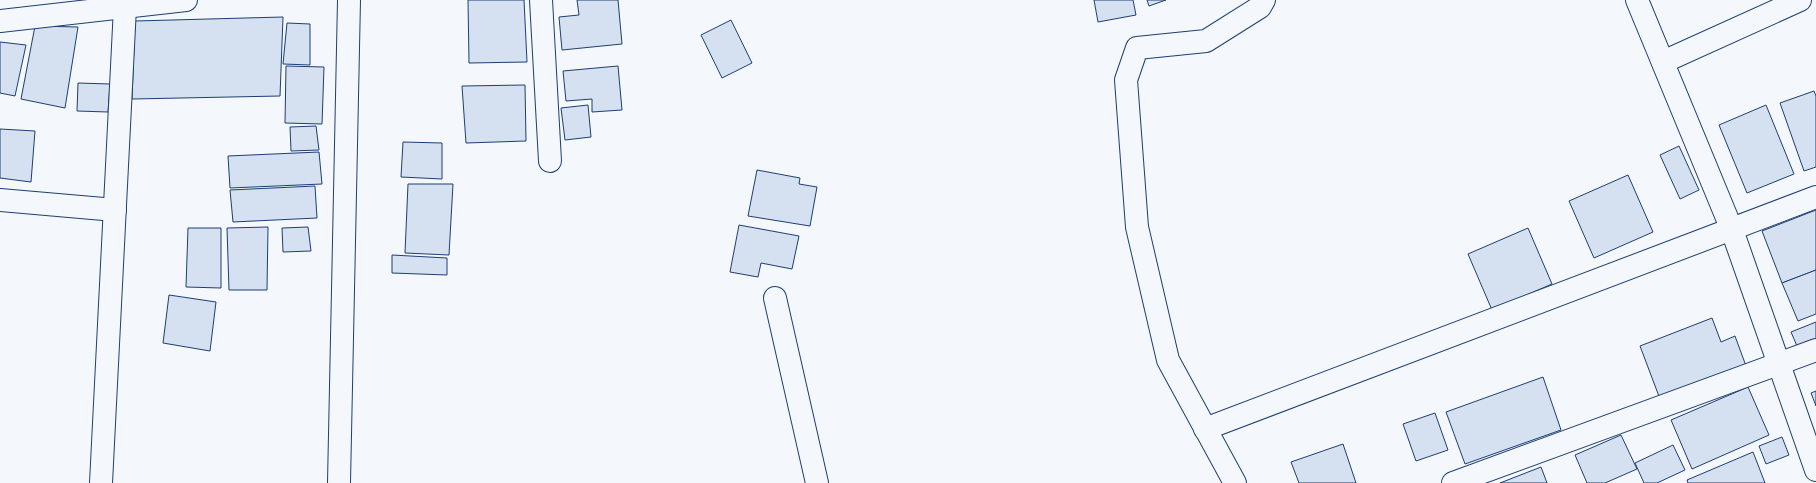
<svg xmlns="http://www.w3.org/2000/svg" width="1816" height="483" font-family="'Space Grotesk',sans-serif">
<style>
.building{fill:#d5e0f0;stroke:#1d3f73}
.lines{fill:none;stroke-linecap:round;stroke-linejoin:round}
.minor-casing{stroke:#1d3f73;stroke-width:24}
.minor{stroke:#f4f7fb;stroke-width:22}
</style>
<rect width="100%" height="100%" fill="#f4f7fb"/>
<g class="building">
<path d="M468,0H524L527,62L469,63Z"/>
<path d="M577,0H618L622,44L562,50L559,17L579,15Z"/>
<path d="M1094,0H1133L1136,15L1098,22Z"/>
<path d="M1147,0H1166L1149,6Z"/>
<path d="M283,17L280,96L132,99L135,21Z"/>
<path d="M731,20L752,63L722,78L701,35Z"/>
<path d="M287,23L310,24V65L283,64Z"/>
<path d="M35,26L78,27L65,108L21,99Z"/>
<path d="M0,42L26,45L15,96L0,93Z"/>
<path d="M286,66L324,67L322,124L285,123Z"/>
<path d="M618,66L622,110L592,112V99L566,101L563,71Z"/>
<path d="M78,83L110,84L108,112L77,111Z"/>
<path d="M525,85L526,141L466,143L462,86Z"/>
<path d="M1814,91L1816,96V167L1804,171L1780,103Z"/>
<path d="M588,105L591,137L565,140L561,108Z"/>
<path d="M1766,105L1794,174L1747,193L1719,125Z"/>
<path d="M316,126L319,150L291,151L290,127Z"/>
<path d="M0,129L35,131L31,182L0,178Z"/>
<path d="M403,142L442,143V179L401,177Z"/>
<path d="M1679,146L1699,190L1680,199L1660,155Z"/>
<path d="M319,152L322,184L230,188L228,156Z"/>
<path d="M757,170L800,178L799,184L817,187L810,226L748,216Z"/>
<path d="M1628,175L1653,232L1594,258L1569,201Z"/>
<path d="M408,184H453L449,255L405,253Z"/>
<path d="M315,186L317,218L233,222L230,190Z"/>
<path d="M1816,210V270L1782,283L1762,231Z"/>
<path d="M739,225L799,236L792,269L761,263L758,277L730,272Z"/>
<path d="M268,227L267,290H229L227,228Z"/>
<path d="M308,227L311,251L283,252L282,228Z"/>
<path d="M188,228H221V288L186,287Z"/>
<path d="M1528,228L1552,284L1492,310L1468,254Z"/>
<path d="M392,255L447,258V275L392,273Z"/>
<path d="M1816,270V314L1798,321L1782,283Z"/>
<path d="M169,295L216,302L210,351L163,343Z"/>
<path d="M1712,318L1721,342L1735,336L1746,366L1660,399L1640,346Z"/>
<path d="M1816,322V339L1797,346L1791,332Z"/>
<path d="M1543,377L1561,430L1465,464L1446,412Z"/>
<path d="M1748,387L1769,435L1692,469L1671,420Z"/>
<path d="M1816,391V406L1811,393Z"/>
<path d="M1435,413L1448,450L1416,461L1403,424Z"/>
<path d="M1621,435L1637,469L1605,483H1587L1575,455Z"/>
<path d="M1782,437L1789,455L1766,464L1759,446Z"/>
<path d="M1343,444L1356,483H1299L1291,462Z"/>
<path d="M1673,445L1685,470L1657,483H1644L1635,463Z"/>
<path d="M1753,452L1765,483H1688L1687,480Z"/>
<path d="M1541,467L1547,483H1500Z"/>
</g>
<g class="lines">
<g class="minor-casing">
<g id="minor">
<path d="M541,0L550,161"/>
<path d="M1637,0L1732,230L1816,470"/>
<path d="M0,21L186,0"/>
<path d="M1663,62L1800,0"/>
<path d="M0,200L115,210"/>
<path d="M775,298L817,483"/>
<path d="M1205,429L1816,197"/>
<path d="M101,483L125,7"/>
<path d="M339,483L349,0"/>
<path d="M1235,483L1168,360L1137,227L1126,80L1137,48L1206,41L1260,7L1264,0"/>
<path d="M1453,483L1816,350"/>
</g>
</g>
<use href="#minor" class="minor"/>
</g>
</svg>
